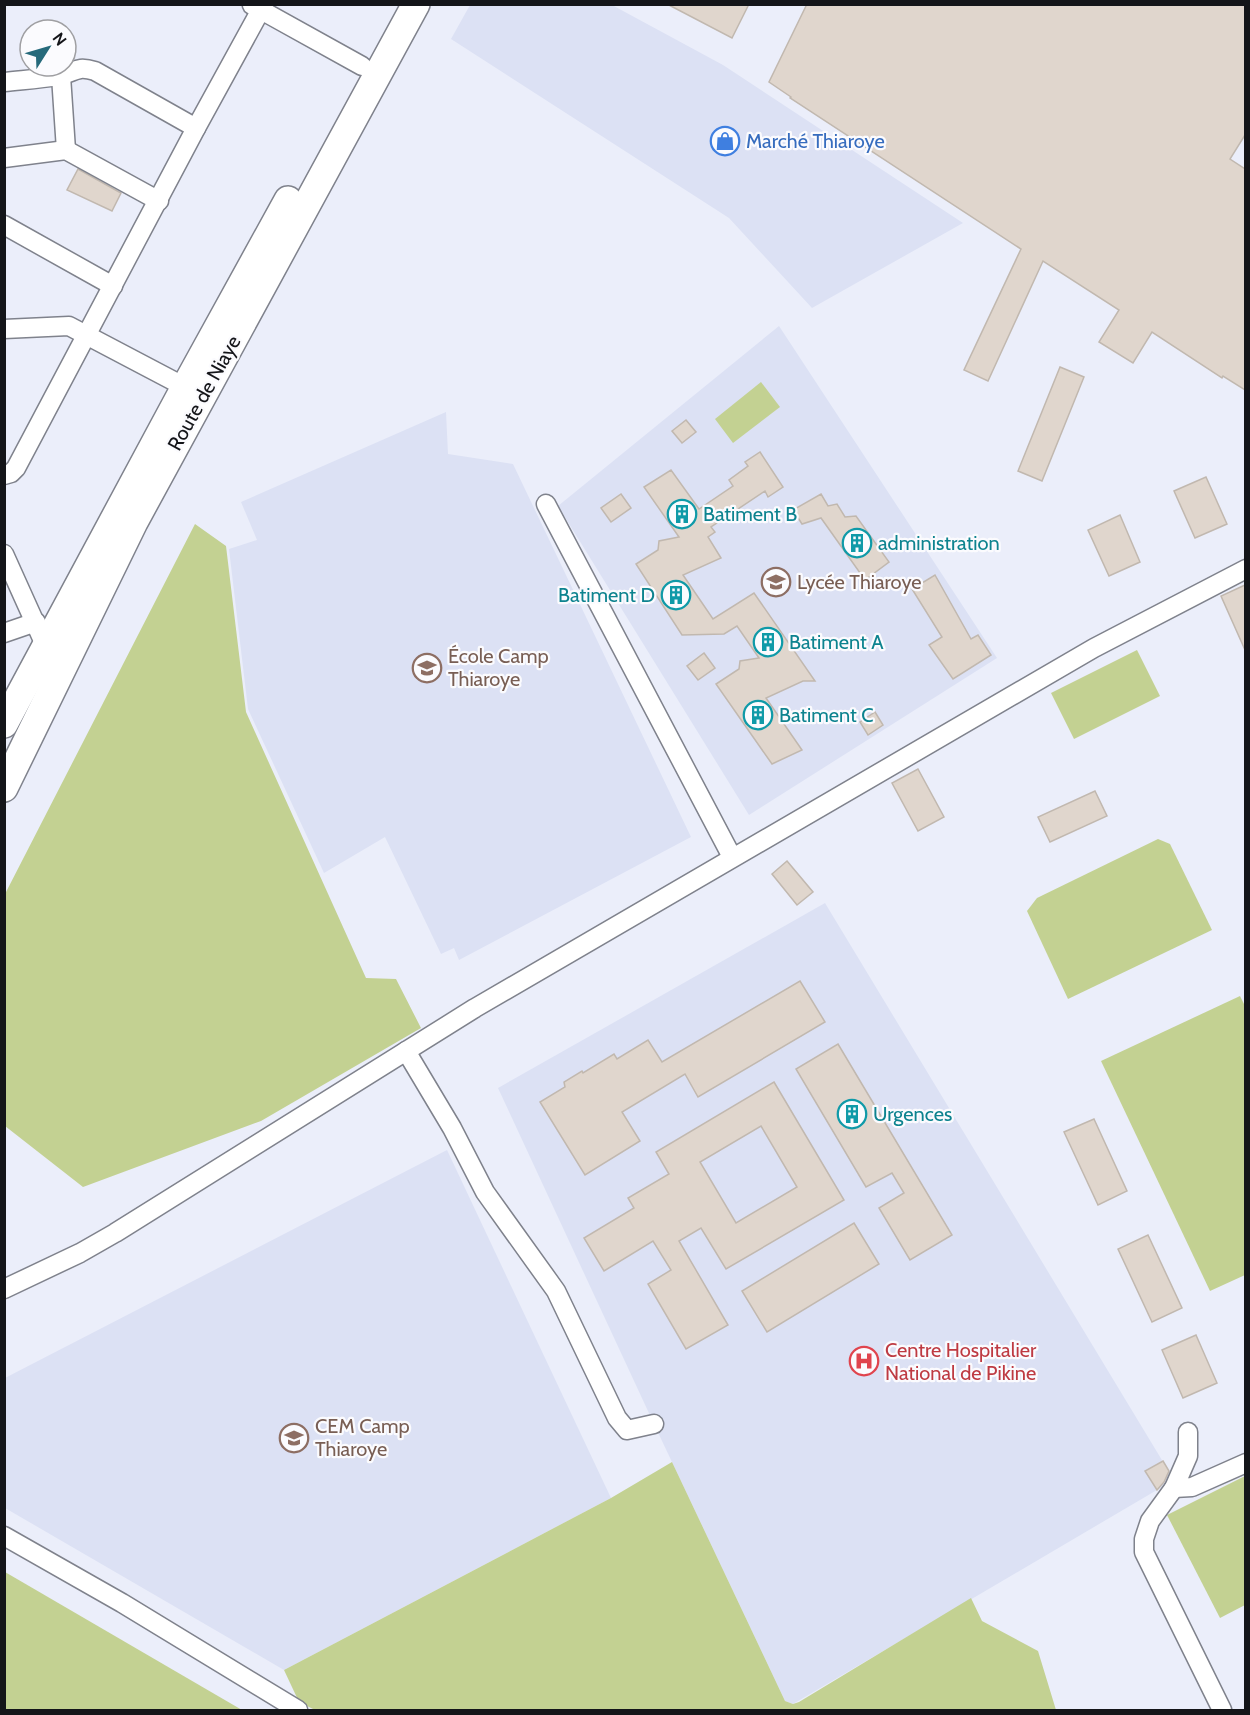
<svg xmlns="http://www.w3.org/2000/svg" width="1250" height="1715" font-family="Cabin,sans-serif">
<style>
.built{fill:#dce1f4}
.green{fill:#c3d192}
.building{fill:#e0d6cd;stroke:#c1b8af;stroke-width:1.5;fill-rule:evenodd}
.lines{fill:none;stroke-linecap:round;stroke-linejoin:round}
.street-casing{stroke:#7f828c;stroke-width:21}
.secondary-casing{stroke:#7f828c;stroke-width:30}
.street{stroke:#fff;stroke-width:18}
.secondary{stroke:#fff;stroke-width:27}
.labels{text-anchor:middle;stroke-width:4.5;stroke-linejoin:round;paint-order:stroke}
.shop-label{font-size:20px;fill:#366cbe;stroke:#fbfbfe;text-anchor:start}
.street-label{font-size:20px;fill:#141519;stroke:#fbfbfe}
.culture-label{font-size:20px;fill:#0d838f;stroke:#fbfbfe;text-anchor:start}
.education-label{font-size:20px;fill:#785e54;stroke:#fbfbfe;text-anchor:start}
.health-label{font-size:20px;fill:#be3a42;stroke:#fbfbfe;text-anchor:start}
</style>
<rect width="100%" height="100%" fill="#ebeefa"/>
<g class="built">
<path d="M470,5H612L723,65L963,223L812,308L729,218L451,39Z"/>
<path d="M779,326L997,658L749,815L558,506Z"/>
<path d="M446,412L448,454L513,464L691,837L459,960L454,948L441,954L385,837L324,873L248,709L229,549L257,540L241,502Z"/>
<path d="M825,903L1174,1480L793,1704L785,1701L654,1424L498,1088Z"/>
<path d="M447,1150L611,1498L284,1670L5,1508V1378Z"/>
</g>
<g class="green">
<path d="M761,382L780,407L733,443L715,419Z"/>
<path d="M195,524L226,546L246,712L366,978L396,979L421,1028L261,1121L83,1187L5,1126V894Z"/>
<path d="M1137,650L1160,696L1074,739L1051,693Z"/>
<path d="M1158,839L1170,844L1212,930L1068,999L1027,911L1037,898Z"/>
<path d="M1240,996L1246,1008L1245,1275L1210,1291L1101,1061Z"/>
<path d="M672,1462L785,1701L793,1704L799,1702L971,1598L982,1621L1038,1651L1056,1710H315L299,1702L284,1670L611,1498Z"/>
<path d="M1245,1476V1605L1220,1618L1167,1515Z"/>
<path d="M5,1572L242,1710H5Z"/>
</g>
<g class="building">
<path d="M667,4H749L732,38Z"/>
<path d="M807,4H1245V135L1230,159L1245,169V390L1223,376L1222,378L1152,332L1133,363L1099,342L1119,310L1043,261L988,381L964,370L1021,249L790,98L791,97L769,82Z"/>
<path d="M78,169L121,193L112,211L67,190Z"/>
<path d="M1060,367L1084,377L1042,481L1018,471Z"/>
<path d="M686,420L696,432L682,443L672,431Z"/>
<path d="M760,452L783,487L768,497L765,491L711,527L715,532L708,537L721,558L683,575L713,619L754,593L815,681H803L766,698L802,750L772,764L716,684L739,669L740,661L759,658L737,626L724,634L682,635L636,564L658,550L659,541L679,537L644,487L671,470L699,509L733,486L729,480L748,466L745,462Z"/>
<path d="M1206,477L1227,524L1195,538L1174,491Z"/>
<path d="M621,494L631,508L611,522L601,508Z"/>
<path d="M821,494L828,506L837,504L845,517L856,516L889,562L865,580L821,518L802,524L793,510Z"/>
<path d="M1120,515L1140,562L1109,576L1088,530Z"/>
<path d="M935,575L971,639L978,635L991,655L953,679L929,645L942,637L912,589Z"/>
<path d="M1245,585V650L1221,596Z"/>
<path d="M704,653L715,668L698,680L687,666Z"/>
<path d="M875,712L883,725L868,735L860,722Z"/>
<path d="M918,769L944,817L918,831L892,783Z"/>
<path d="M1095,791L1107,816L1050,842L1038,817Z"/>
<path d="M787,861L813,892L797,905L772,874Z"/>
<path d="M800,981L825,1022L698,1097L685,1074L622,1112L640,1141L585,1175L540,1102L565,1087L564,1082L582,1071L583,1073L614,1054L617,1059L648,1040L662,1062Z"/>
<path d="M838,1044L952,1235L910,1260L879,1208L904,1193L892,1173L866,1187L796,1069Z"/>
<path d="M774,1082L844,1200L726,1269L701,1228L679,1241L728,1325L686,1349L648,1284L671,1270L653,1241L604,1271L584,1238L634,1208L628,1198L669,1174L656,1152ZM761,1126L797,1187L736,1223L700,1162Z"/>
<path d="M1094,1119L1127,1191L1098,1205L1064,1132Z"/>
<path d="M854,1223L879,1264L767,1332L742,1291Z"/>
<path d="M1148,1235L1182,1308L1152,1322L1118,1249Z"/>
<path d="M1196,1335L1217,1383L1183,1398L1162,1350Z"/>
<path d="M1163,1461L1169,1471L1164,1482L1157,1490L1145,1471Z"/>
</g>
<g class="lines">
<g class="street-casing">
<g id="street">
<path d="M252,5L362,66"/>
<path d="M61,76L66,150"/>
<path d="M4,82C22,80 40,79 58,76C75,73 75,65 95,71L196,128"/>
<path d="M4,158L66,150L159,201"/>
<path d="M4,225L113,286"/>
<path d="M4,329L69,326L185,387"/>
<path d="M4,475L11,473L16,468L196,128L264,4"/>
<path d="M546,504L732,857"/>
<path d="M4,554L45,645"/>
<path d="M4,633L36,622"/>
<path d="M406,1051L452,1128L485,1192L556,1291L617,1418L627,1430L654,1424"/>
<path d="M4,1289L80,1253L115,1233L475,1008L1094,648L1246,569"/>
<path d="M1188,1432V1456L1174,1488L1150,1521L1144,1539V1552L1222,1710"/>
<path d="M1174,1488L1192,1487L1246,1463"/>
<path d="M4,1536L122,1603L298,1710"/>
</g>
</g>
<g class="secondary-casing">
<g id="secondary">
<path d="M4,724L185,387L288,200"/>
<path d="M4,788L134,522L416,4"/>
</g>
</g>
<use href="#street" class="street"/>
<use href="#secondary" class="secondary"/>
</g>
<defs>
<g id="shop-ring" transform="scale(1.5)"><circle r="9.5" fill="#fbfbfe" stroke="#3f7fe0" stroke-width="1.5"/><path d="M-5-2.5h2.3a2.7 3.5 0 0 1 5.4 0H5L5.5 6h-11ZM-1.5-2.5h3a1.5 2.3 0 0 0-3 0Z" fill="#3f7fe0"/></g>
<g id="building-ring" transform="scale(1.5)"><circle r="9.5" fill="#fbfbfe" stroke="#0f9aa8" stroke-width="1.5"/><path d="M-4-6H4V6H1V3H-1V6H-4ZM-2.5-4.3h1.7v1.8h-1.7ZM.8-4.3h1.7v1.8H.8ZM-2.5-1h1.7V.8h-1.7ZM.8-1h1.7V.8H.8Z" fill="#0f9aa8"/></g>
<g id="school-ring" transform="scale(1.5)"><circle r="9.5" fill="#fbfbfe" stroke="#8d6e63" stroke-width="1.5"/><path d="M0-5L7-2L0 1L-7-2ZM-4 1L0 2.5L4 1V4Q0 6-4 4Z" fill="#8d6e63"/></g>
<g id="hospital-ring" transform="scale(1.5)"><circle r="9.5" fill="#fbfbfe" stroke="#e0444e" stroke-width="1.5"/><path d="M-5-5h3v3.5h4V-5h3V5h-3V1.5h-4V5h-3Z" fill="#e0444e"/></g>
</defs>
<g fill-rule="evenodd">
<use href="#shop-ring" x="725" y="141"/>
<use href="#building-ring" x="682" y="514"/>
<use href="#building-ring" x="857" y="543"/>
<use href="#school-ring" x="776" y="582"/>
<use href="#building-ring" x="676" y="595"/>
<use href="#building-ring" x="768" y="642"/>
<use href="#school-ring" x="427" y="668"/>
<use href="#building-ring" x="758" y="715"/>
<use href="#building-ring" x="852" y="1114"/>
<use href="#hospital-ring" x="864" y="1361"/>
<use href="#school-ring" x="294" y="1438"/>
</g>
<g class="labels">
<g class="shop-label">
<text x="746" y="148">Marché Thiaroye</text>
</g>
<g class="street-label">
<text transform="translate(204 393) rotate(-61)" y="7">Route de Niaye</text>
</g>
<g class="culture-label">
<text x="703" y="521">Batiment B</text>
<text x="878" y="550">administration</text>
<text x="655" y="602" text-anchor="end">Batiment D</text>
<text x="789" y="649">Batiment A</text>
<text x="779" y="722">Batiment C</text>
<text x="873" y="1121">Urgences</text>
</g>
<g class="education-label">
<text x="797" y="589">Lycée Thiaroye</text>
<text x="448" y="663">École Camp<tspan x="448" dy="23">Thiaroye</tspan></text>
<text x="315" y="1433">CEM Camp<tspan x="315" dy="23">Thiaroye</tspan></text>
</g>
<g class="health-label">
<text x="885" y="1357">Centre Hospitalier<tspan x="885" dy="23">National de Pikine</tspan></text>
</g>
</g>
<rect width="1250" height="1715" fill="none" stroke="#141519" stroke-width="12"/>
<g transform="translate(48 48) rotate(53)"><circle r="28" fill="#fbfbfe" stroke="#9f9fa2" stroke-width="1.5"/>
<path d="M0-4.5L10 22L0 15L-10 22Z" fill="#266a7b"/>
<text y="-9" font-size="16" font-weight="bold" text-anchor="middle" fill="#141519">N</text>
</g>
</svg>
